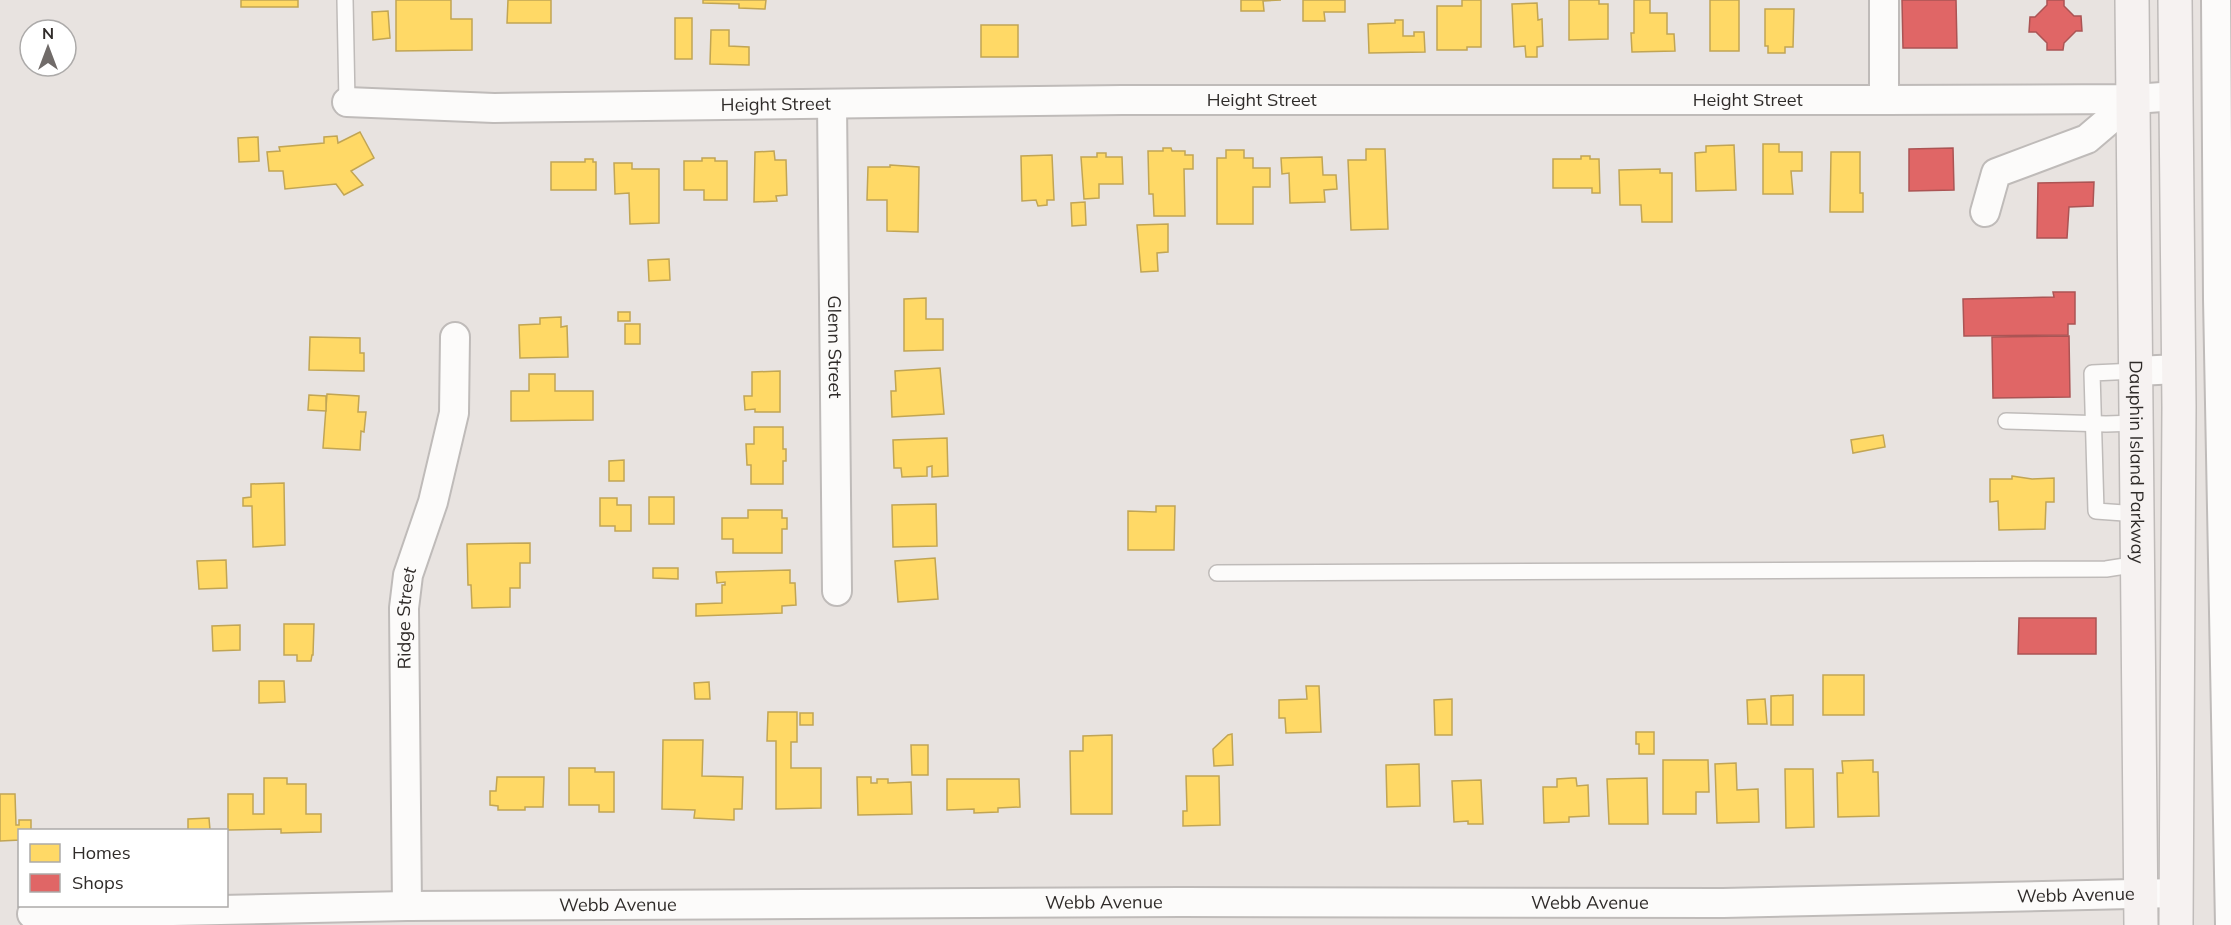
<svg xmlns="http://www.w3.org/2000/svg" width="2231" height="925" font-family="Mulish,sans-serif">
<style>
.homes{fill:#ffd966;stroke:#c1a554;stroke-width:1.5}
.shops{fill:#e06666;stroke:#ab5454;stroke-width:1.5}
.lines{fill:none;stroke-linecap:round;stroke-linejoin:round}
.service-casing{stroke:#bfbbb9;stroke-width:18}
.minor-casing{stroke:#bfbbb9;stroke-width:32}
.secondary-casing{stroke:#bfbbb9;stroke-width:36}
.service{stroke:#fcfbfa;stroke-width:15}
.minor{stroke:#fcfbfa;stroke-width:28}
.secondary{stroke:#f6f2f1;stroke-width:33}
.labels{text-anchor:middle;stroke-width:6;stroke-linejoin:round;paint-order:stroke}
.street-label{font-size:18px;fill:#2f2b29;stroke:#fff}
</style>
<rect width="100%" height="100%" fill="#e8e3e0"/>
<g class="homes">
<rect x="241" y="0" width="57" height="7"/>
<path d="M396,0H451V19H472V50L396,51Z"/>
<path d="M508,0H551V23H507Z"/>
<path d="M703,0H766L765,9L739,8V4L703,3Z"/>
<path d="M1241,0H1281L1263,1L1264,11H1241Z"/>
<path d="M1303,0H1345V12H1324L1325,21H1303Z"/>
<path d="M1462,0H1481V47H1467V50H1437V6H1462Z"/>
<path d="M1569,0H1599V4H1608V39L1569,40Z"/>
<path d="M1634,0H1650V13H1667V34H1674L1675,51L1632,52L1631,33H1634Z"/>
<rect x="1710" y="0" width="29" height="51"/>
<path d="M1537,3L1538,20L1542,19L1543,46L1537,47V57H1526L1525,46L1514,47L1512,4Z"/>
<path d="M1765,9H1794L1793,47H1785V53H1768V46H1765Z"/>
<path d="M388,11L390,38L373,40L372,12Z"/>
<rect x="675" y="18" width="17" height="41"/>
<path d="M1395,20H1403V36H1414V32H1424L1425,52L1369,53L1368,24L1395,23Z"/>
<rect x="981" y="25" width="37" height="32"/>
<path d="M711,30H729V46L749,47V65L710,64Z"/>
<path d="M360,132L374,158L351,171L363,185L344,195L336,184L285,189L283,171H269L267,152L280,151L279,147L324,143V137L337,136L338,143Z"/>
<path d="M258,137L259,161L239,162L238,138Z"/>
<path d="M1763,144H1779V152H1802V171H1791L1793,194H1763Z"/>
<path d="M1734,145L1736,190L1696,191L1695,153L1706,152V146Z"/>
<path d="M1163,148H1171L1172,151H1185V155H1193V169H1184L1185,216H1154L1153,194H1149L1148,151H1163Z"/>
<path d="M1366,149H1385L1388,229L1351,230L1348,160H1366Z"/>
<path d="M1226,150H1244V158H1253V168H1270V187H1253V224H1217V158H1226Z"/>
<path d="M774,151L775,160H786L787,195L776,196L777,201L754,202L755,152Z"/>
<path d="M1831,152H1860V193H1863V212H1830Z"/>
<path d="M1097,153H1106V157H1122L1123,184H1099V198L1084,199L1081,157H1097Z"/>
<path d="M1052,155L1054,200H1047V205L1038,206L1036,200L1022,201L1021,156Z"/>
<path d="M1581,156H1590V159H1599L1600,193H1592V188H1553V159H1581Z"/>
<path d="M1322,157L1323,175H1336L1337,189L1324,190L1325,202L1290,203L1289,173L1282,174L1281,158Z"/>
<path d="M702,158H715V161H727V200H704V190H684V161H702Z"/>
<path d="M585,159H593V162H596V190H551V162H585Z"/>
<path d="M614,163H632V169H659V223L630,224L629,193L615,194Z"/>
<path d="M890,165L919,167L918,232L887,231V200H867L868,167H890Z"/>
<path d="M1660,169V173H1672V222H1642L1641,205H1620L1619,170Z"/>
<path d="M1085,202L1086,225L1072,226L1071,203Z"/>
<path d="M1168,224V252L1157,253L1158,271L1141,272L1137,225Z"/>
<path d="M669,259L670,280L649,281L648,260Z"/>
<path d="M926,298V319H943V350L904,351V299Z"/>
<rect x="618" y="312" width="12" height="9"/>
<path d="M561,317V327L567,326L568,357L520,358L519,325L540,324V318Z"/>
<rect x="625" y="324" width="15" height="20"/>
<path d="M310,337L360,338V353H364V371L309,370Z"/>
<path d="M940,368L944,414L892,417L891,391H896L895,371Z"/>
<path d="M780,371V412H755V409L745,410L744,396H752V372Z"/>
<path d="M529,374H555V391H593V420L511,421V391H529Z"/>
<path d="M327,394L359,396L358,412H366L364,432L361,431L360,450L323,448Z"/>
<path d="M309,395L326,396V411L308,410Z"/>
<path d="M754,427H783V449H786V461H783V484H751V465H747L746,444H754Z"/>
<path d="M1883,435L1885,447L1853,453L1851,440Z"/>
<path d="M947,438L948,476L932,477V466L927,467V476L902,477L901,468H894L893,440Z"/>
<path d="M624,460V481H609V461Z"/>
<path d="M2012,476L2032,479L2054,478V502H2046L2045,529L1999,530L1998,501L1990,502V479H2012Z"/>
<path d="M284,483L285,545L253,547L252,506H243V498L251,497V484Z"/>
<rect x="649" y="497" width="25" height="27"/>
<path d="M600,498H617V505H631V531H615V526H600Z"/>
<path d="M936,504L937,546L893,547L892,505Z"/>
<path d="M1156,506H1175L1174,550H1128V511L1156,512Z"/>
<path d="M748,510H782V518H787V529H782V553H733V539H722V518H748Z"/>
<path d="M530,543V563H520V588H510V607L472,608L471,585H468L467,544Z"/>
<path d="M935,558L938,599L898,602L895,561Z"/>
<path d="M226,560L227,588L199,589L197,561Z"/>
<path d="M653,568H678V579L653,578Z"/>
<path d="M790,570V583H795L796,605L782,606V613L696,616V604L722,603V585H725V582L717,583L716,572Z"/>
<path d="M284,624H314L313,655H312L311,661H297V655H284Z"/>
<path d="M240,625V650L213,651L212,626Z"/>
<rect x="1823" y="675" width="41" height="40"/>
<path d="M259,681H284L285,702L259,703Z"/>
<path d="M709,682L710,699H695L694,683Z"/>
<path d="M1306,686H1319L1321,732L1286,733L1285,718H1279V700L1307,699Z"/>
<path d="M1793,695V725H1771V696Z"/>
<path d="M1452,699V735H1435L1434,700Z"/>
<path d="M1765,699L1767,724H1748L1747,700Z"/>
<path d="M768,712H797V742H791V768H821V808L776,809V741H767Z"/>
<rect x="800" y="713" width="13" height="12"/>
<path d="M1636,732H1654V754H1639V744H1636Z"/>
<path d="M1232,734L1233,765L1214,766L1213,749L1228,735Z"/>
<path d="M1112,735V814H1071L1070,751H1083V736Z"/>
<path d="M663,740H703L702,776L743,777L742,809H734V820L694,818L695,810L662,809Z"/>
<path d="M911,745H928V775H912Z"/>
<path d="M1663,760H1708L1709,792H1696V814H1663Z"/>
<path d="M1873,760V772H1878L1879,816L1838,817L1837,773H1843L1842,761Z"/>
<path d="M1736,763L1737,790L1758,789L1759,822L1717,823L1715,764Z"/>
<path d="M1419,764L1420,806L1387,807L1386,765Z"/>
<path d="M569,768H595V772H614V812H599V805H569Z"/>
<path d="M1785,769H1813L1814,827L1786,828Z"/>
<path d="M1186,776H1219L1220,825L1183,826V811H1187Z"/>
<path d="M497,777H544L543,807H525V810H498V806L490,805V791H496Z"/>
<path d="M857,777H871V783H877V779H888V783L911,782L912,814L858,815Z"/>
<path d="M264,778H287V784H306V814H321V832L281,833V829L228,830V794H253V814H264Z"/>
<path d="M1572,778H1576L1577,786L1588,785L1589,816L1569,817V822L1544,823L1543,787H1557V779Z"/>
<path d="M1647,778L1648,824H1609L1607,779Z"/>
<path d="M947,779H1019L1020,807L998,808V812L974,813V809L947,810Z"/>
<path d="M1481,780L1483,824H1468V821L1454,822L1452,781Z"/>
<path d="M0,794H15L16,825H19V820H31V830H20V840L0,841Z"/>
<path d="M209,818L210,830H188V819Z"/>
</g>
<g class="shops">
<path d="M1902,0H1956L1957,48H1903Z"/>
<path d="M2047,0H2064V6L2074,16H2081L2082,31H2076L2064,43L2063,50H2047V43L2036,32H2029L2030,17H2035L2047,5Z"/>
<path d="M1953,148L1954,190L1909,191V149Z"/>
<path d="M2094,182L2093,206L2069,207L2067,238H2037L2038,183Z"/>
<path d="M2053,292H2075V324H2068V335L1964,336L1963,299L2054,297Z"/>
<path d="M2069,336L2070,397L1993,398L1992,337Z"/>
<path d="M2019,618H2096V654H2018Z"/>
</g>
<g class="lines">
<g class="service-casing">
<g id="service">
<path d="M345,0L347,102"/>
<path d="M2136,371L2092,373L2096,511L2138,514"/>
<path d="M2006,421L2106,424L2137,423"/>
<path d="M1217,573L2106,569L2138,564"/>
</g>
</g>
<g class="minor-casing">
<g id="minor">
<path d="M2216,0L2218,299L2230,925"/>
<path d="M1884,100V0"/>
<path id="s1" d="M347,102L494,108L1122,100H1884L2134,99L2176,96"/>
<path id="s2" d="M832,104L837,591"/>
<path d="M1985,212L1996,173L2087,139L2134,99"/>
<path d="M2136,371L2179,369"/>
<path id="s3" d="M407,906L404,608L408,575L433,502L454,413L455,337"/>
<path id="s4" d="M32,914L407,906L1181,902L1723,903L2176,893"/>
</g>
</g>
<g class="secondary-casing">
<g id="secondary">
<path id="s5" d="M2132,0L2141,925"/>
<path d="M2175,0L2179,407L2176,925"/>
</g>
</g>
<use href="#service" class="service"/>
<use href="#minor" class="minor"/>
<use href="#secondary" class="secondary"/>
</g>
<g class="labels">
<g class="street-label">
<text dy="6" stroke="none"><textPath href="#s1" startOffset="915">Height Street</textPath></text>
<text dy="6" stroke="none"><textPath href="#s1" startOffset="1401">Height Street</textPath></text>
<text dy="6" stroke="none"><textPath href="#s1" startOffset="429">Height Street</textPath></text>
<text dy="6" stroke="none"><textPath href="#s2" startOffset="243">Glenn Street</textPath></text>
<text dy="6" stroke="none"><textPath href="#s5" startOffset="462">Dauphin Island Parkway</textPath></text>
<text dy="6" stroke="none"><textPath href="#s3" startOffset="288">Ridge Street</textPath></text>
<text dy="6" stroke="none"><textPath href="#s4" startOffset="2044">Webb Avenue</textPath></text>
<text dy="6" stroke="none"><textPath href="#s4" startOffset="1072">Webb Avenue</textPath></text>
<text dy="6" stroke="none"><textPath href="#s4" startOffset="1558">Webb Avenue</textPath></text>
<text dy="6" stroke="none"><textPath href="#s4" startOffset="586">Webb Avenue</textPath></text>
</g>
</g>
<rect x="18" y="829" width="210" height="78" fill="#ffffff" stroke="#acaaa9" stroke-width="1.5"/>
<rect x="30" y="844" width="30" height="18" fill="#ffd966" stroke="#acaaa9" stroke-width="1.5"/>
<text x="72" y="859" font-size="18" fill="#2f2b29">Homes</text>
<rect x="30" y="874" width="30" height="18" fill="#e06666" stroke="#acaaa9" stroke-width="1.5"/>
<text x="72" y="889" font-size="18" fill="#2f2b29">Shops</text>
<g transform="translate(48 48)"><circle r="28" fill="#ffffff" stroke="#acaaa9" stroke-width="1.5"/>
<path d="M0-4.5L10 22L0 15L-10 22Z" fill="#706b69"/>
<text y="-9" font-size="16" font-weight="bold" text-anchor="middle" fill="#2f2b29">N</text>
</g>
</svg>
